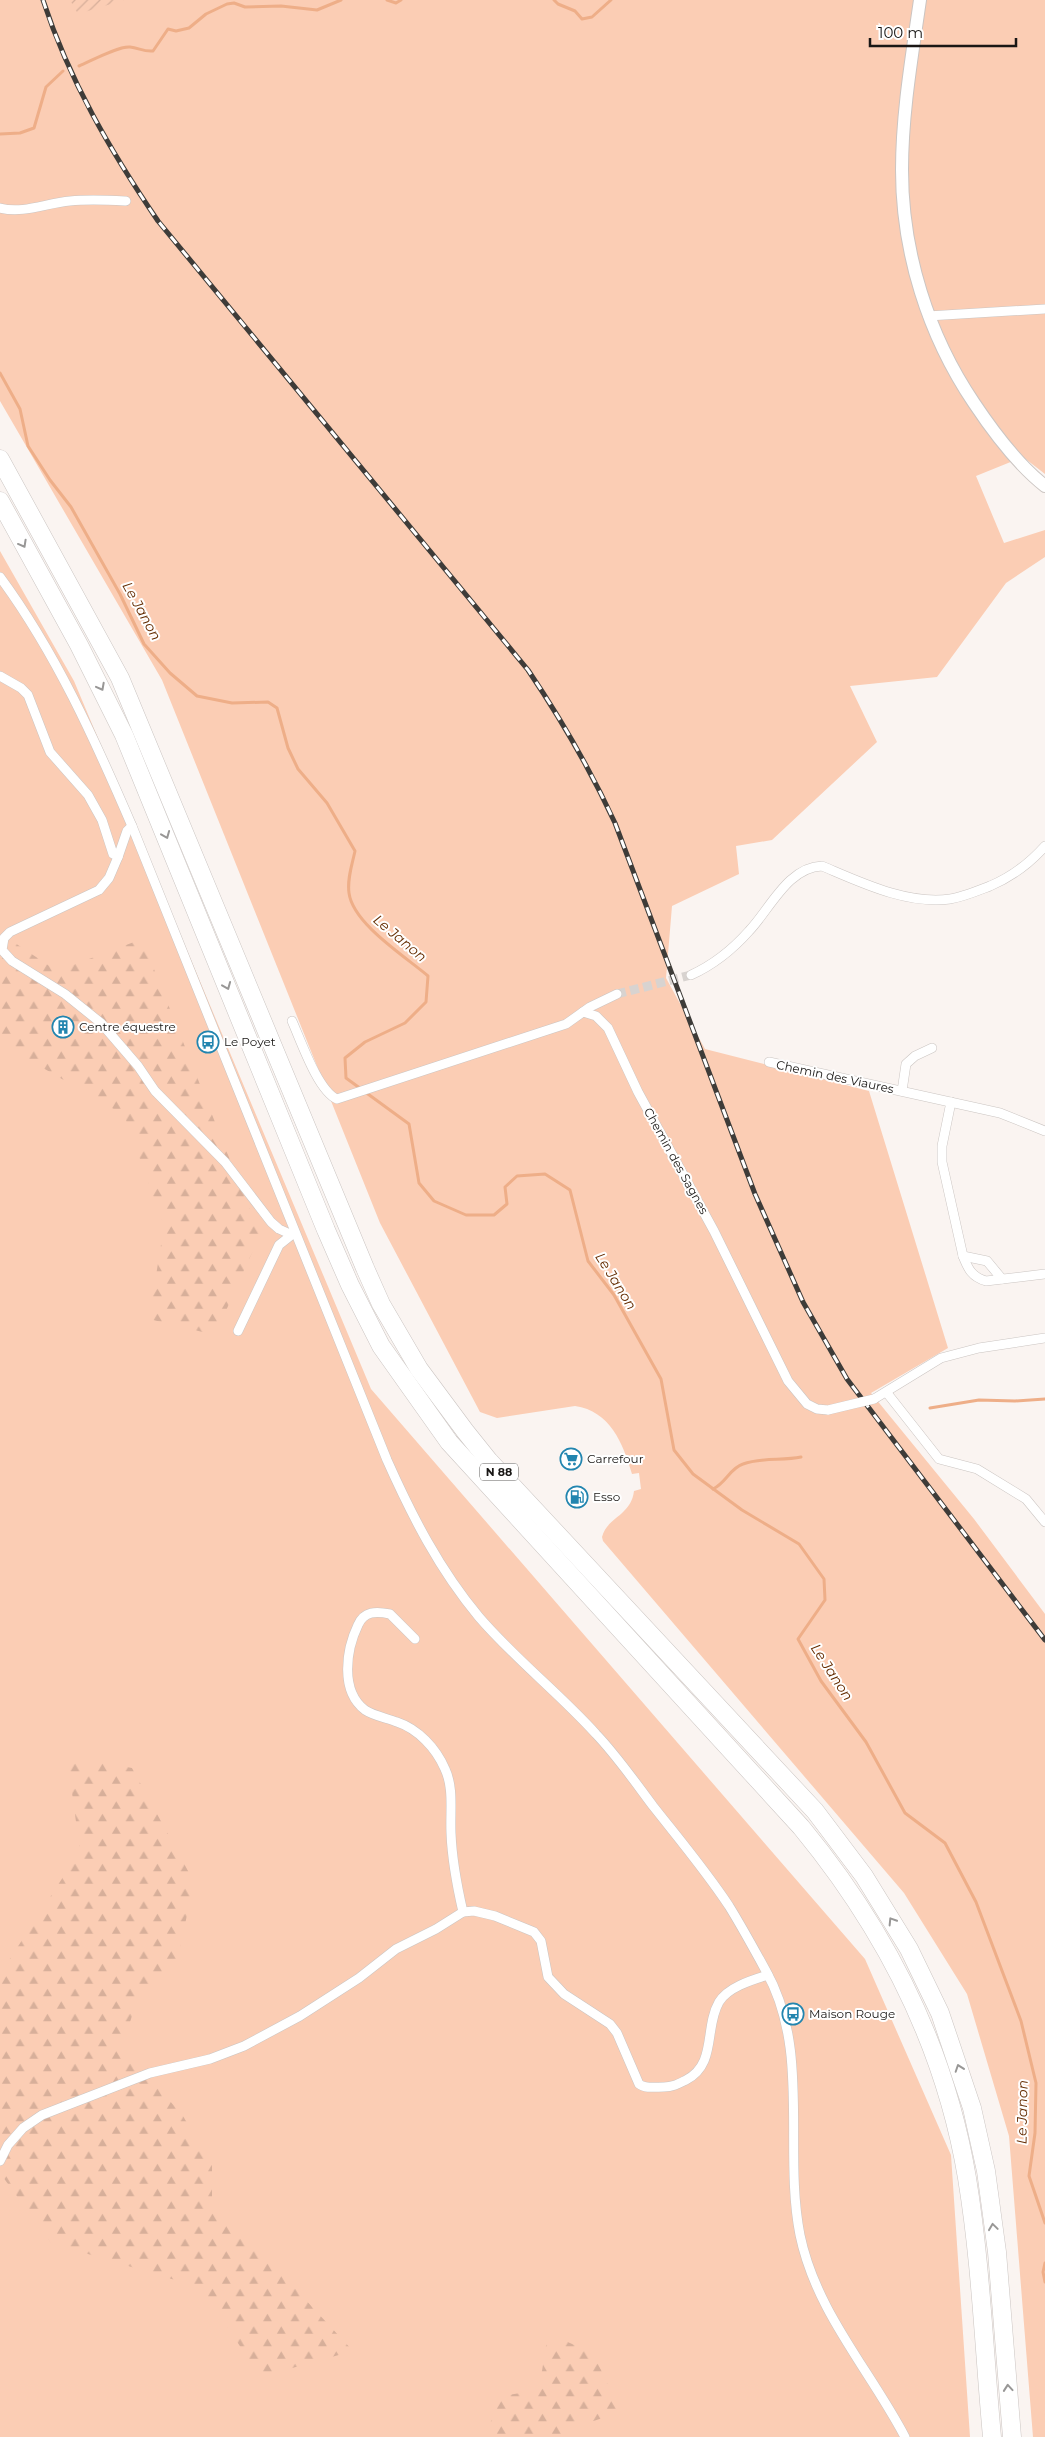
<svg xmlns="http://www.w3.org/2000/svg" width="1045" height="2437" font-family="Montserrat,sans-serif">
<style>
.grass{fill:#fbcdb4}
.forest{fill:url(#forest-firs)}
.garden{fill:url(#garden-furrows)}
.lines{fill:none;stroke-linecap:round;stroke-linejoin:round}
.stream{stroke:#eeae88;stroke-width:3}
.street-tunnel{stroke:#d8d3d0;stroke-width:9;stroke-dasharray:9 4.5;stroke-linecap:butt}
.street-casing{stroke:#cbc5c2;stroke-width:10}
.secondary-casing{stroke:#cbc5c2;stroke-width:14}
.highway-casing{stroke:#cbc5c2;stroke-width:19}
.street{stroke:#fff;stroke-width:9}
.secondary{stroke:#fff;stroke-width:12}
.highway{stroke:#fff;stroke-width:18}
.rail-casing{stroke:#3e3c39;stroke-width:5}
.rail{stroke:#fff;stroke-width:3;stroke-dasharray:9;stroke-linecap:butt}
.street-bridge-casing{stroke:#cbc5c2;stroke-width:10;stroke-linecap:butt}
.street-bridge{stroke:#fff;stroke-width:9}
.oneway{stroke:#989796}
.labels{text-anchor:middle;stroke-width:4;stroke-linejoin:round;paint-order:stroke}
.shield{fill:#fff;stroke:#5e5d5b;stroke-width:1}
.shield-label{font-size:11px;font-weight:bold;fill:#191715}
.poi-label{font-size:12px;fill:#191715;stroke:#fff;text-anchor:start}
.street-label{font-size:12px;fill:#191715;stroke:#fff}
.water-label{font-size:14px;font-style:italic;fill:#652c00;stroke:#fff}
</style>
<defs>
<pattern id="forest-firs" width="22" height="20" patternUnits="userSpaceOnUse" patternTransform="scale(1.25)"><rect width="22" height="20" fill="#fbcdb4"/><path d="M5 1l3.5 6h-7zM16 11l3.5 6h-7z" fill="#d7af9a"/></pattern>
<pattern id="garden-furrows" width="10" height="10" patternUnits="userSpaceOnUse" patternTransform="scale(1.25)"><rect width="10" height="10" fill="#fbcdb4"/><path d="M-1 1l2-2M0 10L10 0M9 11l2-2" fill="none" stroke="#d7af9a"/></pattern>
</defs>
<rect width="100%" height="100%" fill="#faf4f1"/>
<g class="grass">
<path d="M0,0H1045V474L1023,457L976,476L1004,543L1045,530V557L1006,583L937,677L850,686L877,742L772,840L736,846L739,874L672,906L666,978L705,1049L869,1091L948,1348L871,1393L974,1519L1045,1614V2437H1033L1009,2136L967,1994L904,1893L603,1541L602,1537C607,1517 631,1516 634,1491L641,1489L639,1473L632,1474C623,1443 610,1411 575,1406L497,1418L480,1412L380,1223L162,680L0,401Z"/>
<path d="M0,551L74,681L371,1389L865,1959L951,2155L970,2437H0Z"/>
</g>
<g class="forest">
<path d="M0,933L57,971L142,939L260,1235L215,1335L149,1319L164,1226L124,1115L0,1043Z"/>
<path d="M67,1756L132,1768L194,1882L177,1962L136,2004L122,2046L183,2116L212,2166V2199L353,2351L260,2377L202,2288L51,2243L0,2173V2074L3,2065L0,2064V1974L80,1851Z"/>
<path d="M548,2333L594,2354L620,2412L567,2430L569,2437H484L502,2396L539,2390Z"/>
</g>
<path class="garden" d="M70,0H124L78,14Z"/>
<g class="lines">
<g class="stream">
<path d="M387,0L396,3L401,0"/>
<path d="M554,0L558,4L575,11L582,19L592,17L611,0"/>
<path d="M79,66C91,61 118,46 130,47C139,48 144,52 153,51L168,29L176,31L189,28L206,14L227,4L234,3L245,7L281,6L317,10L341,0"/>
<path d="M0,134L20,133L34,128L46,87L63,71"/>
<path d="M0,373L20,409L28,446L50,480L71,507L120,594L144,644L170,673L197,696L232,703L268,702L277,708L288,748L298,769L327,803L355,851C352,865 347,879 349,893C353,924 406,957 428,976L426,1002L405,1023L365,1042L345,1058L346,1078L409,1124L419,1183L434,1201L466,1215H494L507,1204L505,1187L517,1176L545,1174L570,1190L588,1261L614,1295L661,1379L674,1450L693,1474L742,1510L799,1544L824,1579L825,1600L798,1639L821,1681L866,1742L905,1813L945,1843L976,1902L1021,2021L1036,2083L1035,2133L1029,2176L1045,2223"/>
<path d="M930,1408L979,1400L1015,1401L1045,1399"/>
<path d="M713,1489C726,1483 730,1468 743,1464C761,1457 783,1461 801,1457"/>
<path d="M1045,2263L1043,2272L1045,2282"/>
</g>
<path class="street-tunnel" d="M617,994L691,975"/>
<g class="street-casing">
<g id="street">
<path d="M0,208C24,214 46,203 70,201C89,199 107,200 126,201"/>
<path d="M928,316L1045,309"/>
<path d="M0,577C56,653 95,740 132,826L387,1460C412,1516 439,1569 479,1617C515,1659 559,1693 596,1734C617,1756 635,1782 653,1806C679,1839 706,1871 729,1906C742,1927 754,1949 766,1971C811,2051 783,2149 800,2235C816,2312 870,2370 905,2437"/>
<path d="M0,676L21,688L28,695L50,752L88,795L102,820L113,854L118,857L109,878L99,890L10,932L4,938L2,950L12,961L65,994L101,1023L138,1066L155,1091L225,1162L271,1222L279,1229L290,1234"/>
<path d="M118,857L127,831L132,826"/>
<path d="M691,975C713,965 733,949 749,931C770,909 788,867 822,866C860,882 907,905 950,899C963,897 977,891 990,886C1011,877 1029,864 1045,846"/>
<path d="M583,1012L596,1016L608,1028L638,1092L714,1231L788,1381L807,1404L817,1409L828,1410"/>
<path d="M292,1021C301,1041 318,1091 337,1099L566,1024L590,1007L617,994"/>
<path d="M769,1062L1000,1113L1045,1131"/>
<path d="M902,1091L906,1064L915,1056L932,1048"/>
<path d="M951,1102L942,1146V1162L963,1256C968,1269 972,1277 986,1281L1045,1274"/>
<path d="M963,1256L987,1261L1002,1279"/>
<path d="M238,1331L279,1245L294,1233"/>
<path d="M887,1393L939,1459L977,1469L1026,1499L1045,1522"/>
<path d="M874,1399L941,1358L979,1348L1045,1338"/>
<path d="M415,1639L390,1614C376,1611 364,1611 358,1625C346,1650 340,1691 365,1710C374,1716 387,1718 397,1722C418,1729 436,1748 445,1769C454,1788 450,1811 451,1833C452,1860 457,1886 463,1912"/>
<path d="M0,2161L8,2145L23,2128L42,2115L150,2073L210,2059L244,2046L300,2016L359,1978L396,1949L436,1929L463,1912L474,1911L495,1916L534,1932L541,1941L548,1977L564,1994L610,2024L617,2033L639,2084C645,2089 656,2087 664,2087C673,2087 678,2084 686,2080C717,2064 704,2028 719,2002C728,1987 752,1980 768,1975"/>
</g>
</g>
<g class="secondary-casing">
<path id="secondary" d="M920,0C912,56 902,113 902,170C902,252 928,335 974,403C994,433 1017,464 1045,486"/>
</g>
<g class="highway-casing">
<g id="highway">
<path d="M0,459L120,678L365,1268L381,1304L419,1369L465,1431L489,1461L815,1811L864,1876L909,1949L940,2013L972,2108L986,2171L997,2252L1012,2437"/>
<path d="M0,501L79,645L124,735L326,1230L350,1285L381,1346L449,1442L801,1827C885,1929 945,2046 967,2178C981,2263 984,2351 992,2437"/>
</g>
</g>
<use href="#street" class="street"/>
<use href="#secondary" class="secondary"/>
<use href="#highway" class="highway"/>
<g class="rail-casing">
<path id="rail" d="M43,0C69,80 111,152 158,221L528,670C561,719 590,769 615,823L755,1194L803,1302L847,1379L1045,1640"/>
</g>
<use href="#rail" class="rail"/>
<g class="street-bridge-casing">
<path id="street-bridge" d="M828,1410L874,1399"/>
</g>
<use href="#street-bridge" class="street-bridge"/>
</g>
<defs><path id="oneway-chevron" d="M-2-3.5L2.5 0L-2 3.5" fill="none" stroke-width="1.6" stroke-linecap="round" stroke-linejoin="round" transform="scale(1.25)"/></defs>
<g class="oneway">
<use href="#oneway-chevron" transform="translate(23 544) rotate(61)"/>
<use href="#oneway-chevron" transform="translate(101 687) rotate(62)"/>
<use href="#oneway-chevron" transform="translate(166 835) rotate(68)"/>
<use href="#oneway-chevron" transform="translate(227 986) rotate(68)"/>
<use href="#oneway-chevron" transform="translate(892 1921) rotate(-122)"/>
<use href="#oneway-chevron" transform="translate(959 2068) rotate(-109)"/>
<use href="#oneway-chevron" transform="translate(993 2227) rotate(-98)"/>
<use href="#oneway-chevron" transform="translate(1008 2388) rotate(-95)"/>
</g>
<defs>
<g id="building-ring" transform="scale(1.125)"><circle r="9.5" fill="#fff" stroke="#2285af" stroke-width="1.5"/><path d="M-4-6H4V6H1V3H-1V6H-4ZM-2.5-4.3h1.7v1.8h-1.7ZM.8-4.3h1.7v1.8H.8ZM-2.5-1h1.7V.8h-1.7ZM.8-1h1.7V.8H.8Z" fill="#2285af"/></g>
<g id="bus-ring" transform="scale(1.125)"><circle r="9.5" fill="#fff" stroke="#2285af" stroke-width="1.5"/><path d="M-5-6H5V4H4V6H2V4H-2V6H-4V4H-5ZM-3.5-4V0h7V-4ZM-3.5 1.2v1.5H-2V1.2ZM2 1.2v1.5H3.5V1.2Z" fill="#2285af"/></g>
<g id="supermarket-ring" transform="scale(1.125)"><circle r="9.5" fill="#fff" stroke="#2285af" stroke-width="1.5"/><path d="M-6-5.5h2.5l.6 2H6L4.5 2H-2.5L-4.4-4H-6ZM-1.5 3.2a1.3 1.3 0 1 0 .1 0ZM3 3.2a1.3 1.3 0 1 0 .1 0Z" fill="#2285af"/></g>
<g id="fuel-ring" transform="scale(1.125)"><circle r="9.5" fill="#fff" stroke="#2285af" stroke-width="1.5"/><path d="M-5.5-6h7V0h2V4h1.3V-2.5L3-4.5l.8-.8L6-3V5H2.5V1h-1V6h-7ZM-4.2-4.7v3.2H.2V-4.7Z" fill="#2285af"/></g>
</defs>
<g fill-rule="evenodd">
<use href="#building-ring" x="63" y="1027"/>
<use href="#bus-ring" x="208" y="1042"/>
<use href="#supermarket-ring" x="571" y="1459"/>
<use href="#fuel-ring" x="577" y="1497"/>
<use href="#bus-ring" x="793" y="2014"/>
</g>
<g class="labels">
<rect class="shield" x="480" y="1463.5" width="38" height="17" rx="4"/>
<g class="shield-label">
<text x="499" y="1476">N 88</text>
</g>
<g class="poi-label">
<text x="79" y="1031">Centre équestre</text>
<text x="224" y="1046">Le Poyet</text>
<text x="587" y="1463">Carrefour</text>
<text x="593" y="1501">Esso</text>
<text x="809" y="2018">Maison Rouge</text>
</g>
<g class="street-label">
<text transform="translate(835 1077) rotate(12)" y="4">Chemin des Viaures</text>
<text transform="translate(676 1161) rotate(61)" y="4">Chemin des Sagnes</text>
</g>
<g class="water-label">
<text transform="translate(142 611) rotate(61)" y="5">Le Janon</text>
<text transform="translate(400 938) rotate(40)" y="5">Le Janon</text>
<text transform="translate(616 1281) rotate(58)" y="5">Le Janon</text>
<text transform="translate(832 1672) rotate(57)" y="5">Le Janon</text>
<text transform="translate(1022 2112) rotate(-89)" y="5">Le Janon</text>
</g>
</g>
<path d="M870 38v8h146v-8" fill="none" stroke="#191715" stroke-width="2.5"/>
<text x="878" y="38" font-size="15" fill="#191715" stroke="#ffffff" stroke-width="4" paint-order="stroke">100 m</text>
</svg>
